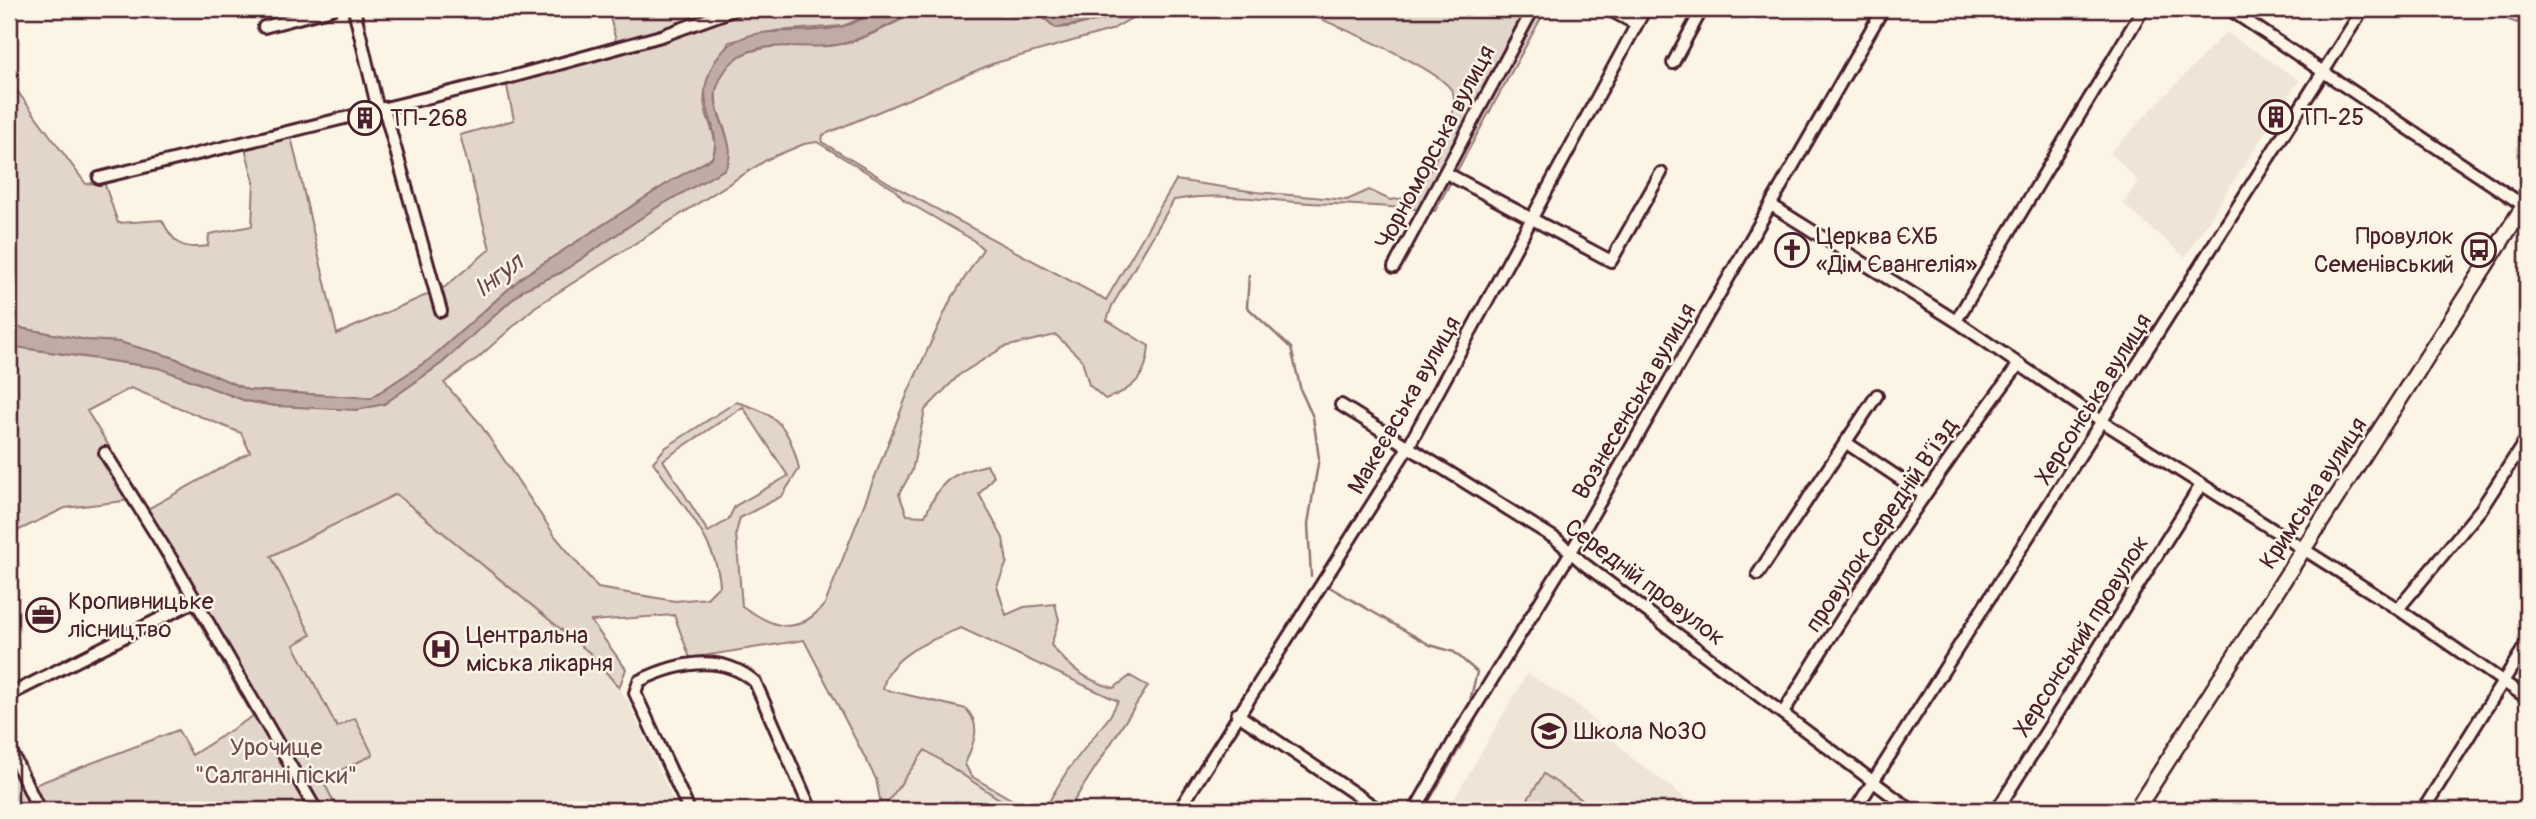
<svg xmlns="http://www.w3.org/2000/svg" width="2536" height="819" font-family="Pangolin,sans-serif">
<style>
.built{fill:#eee5d7}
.green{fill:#e2d5ca;stroke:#967a7a;stroke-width:2;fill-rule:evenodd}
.water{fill:#c0aca5;stroke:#917474;stroke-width:2}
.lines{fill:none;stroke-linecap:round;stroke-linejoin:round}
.stream{stroke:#917474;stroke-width:2.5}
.minor-casing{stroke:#4a1f2b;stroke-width:16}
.tertiary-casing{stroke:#4a1f2b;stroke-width:19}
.minor{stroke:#fcf5e5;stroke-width:10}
.tertiary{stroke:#fcf5e5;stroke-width:14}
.labels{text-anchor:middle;stroke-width:5;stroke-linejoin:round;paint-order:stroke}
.poi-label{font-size:24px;fill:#4a1f2b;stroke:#fcf5e5;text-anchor:start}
.street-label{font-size:24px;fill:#4a1f2b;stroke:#fcf5e5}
.park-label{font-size:24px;fill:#704c53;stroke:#fcf5e5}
.water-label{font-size:26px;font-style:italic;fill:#6d4950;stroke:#fcf5e5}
</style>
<rect width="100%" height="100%" fill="#fcf5e5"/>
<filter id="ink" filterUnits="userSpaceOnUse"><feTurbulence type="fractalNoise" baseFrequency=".0143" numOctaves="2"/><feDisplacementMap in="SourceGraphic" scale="14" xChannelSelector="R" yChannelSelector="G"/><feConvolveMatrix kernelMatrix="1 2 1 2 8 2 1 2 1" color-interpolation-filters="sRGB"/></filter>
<g filter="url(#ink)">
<g class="built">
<path d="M2226,32L2299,80L2185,257L2123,204L2138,181L2110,153Z"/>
<path d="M396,494L591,654L628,701L675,804L663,810H338L322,779L373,755L337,728L300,658L294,645L311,636L271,556Z"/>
<path d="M1527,673L1578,705L1632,758L1702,810H1448Z"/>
<path d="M925,749L1016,810H883Z"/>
</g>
<g class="green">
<path d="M608,9H884L843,26L775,31L729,42C722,57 708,76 705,93C700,116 723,136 712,158L671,181L522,277L430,359L371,398L247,390L172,357L119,342L87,340L9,326V80L86,184L104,182L118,223L162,220C174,244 181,250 208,246L209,234L252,226L254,182L242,136L289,128L337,334L445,287L490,249L460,135L514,120L504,72L616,41Z"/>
<path d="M922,9H1033L1056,28C1089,27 1116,9 1147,9L1111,30L992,64L823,135L822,142L901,190L1106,300L1176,180L1256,192L1347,200L1369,190L1390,200L1414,197C1427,179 1461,114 1453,93C1445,69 1326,22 1298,9H1546L1435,211C1393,206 1352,205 1310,203C1264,200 1220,192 1174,200L1112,306L1107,320L1149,346C1147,376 1134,390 1105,399L1089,385L1082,360L1056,335L1004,347L959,375L925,410L912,471L899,494L907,515L925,516C941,480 949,474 987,465L994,476L979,494L1003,538L1007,562L997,586L1006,615L1024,607L1055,604L1059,620L1051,645C1070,668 1085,680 1114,688L1130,676L1148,686L1068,810H1044L1067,771L1110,716L1118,701L961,628C934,639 887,655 883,689L966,709C983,726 973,744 965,764L971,776L1030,810H1016L925,750L882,810L876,779L804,640L690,658L674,615L591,621L626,669L619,688L591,654L396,494L271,556L311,635L294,645L337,727L355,718L373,755L322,779L338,810H9V759L24,789L178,730L192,755L253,716L137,515L250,452L241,433L131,388L87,411L142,499L65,508L9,535V346L159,368L246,401L276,406L384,404L442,363L524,289L562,272L654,209L725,169C726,160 729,147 727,137C723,122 714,107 716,91C723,33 804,49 844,43C866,40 901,19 922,9ZM817,142L894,189L904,200L973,240L983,249L950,301L909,390L825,604C796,638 774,627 742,606L736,533L740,518L782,496L799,469C790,428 778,413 736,402L665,448L653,462C677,498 717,541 720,585L707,598L675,601L598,588L555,536L478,421L444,383L479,357L535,307L768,159L804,144ZM743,407L788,476L735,506L728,520L708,532L663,460Z"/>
<path d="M2500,9H2527V15L2517,23L2506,19Z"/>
<path d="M1544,774L1584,801L1578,810H1521Z"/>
</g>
<g class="water">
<path d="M884,9H922C898,20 874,34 849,42C804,57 739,24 717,87C708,114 742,144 725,169L654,209L562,272L524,289L442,363L384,404L356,410L276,406L246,401L159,368L9,346V326L87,340L119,342L172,357L248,390L371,398L430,359L522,277L671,181L712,158C724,134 698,107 707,80C727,12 793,40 844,26C857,22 871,14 884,9Z"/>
<path d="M1033,9H1051L1059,13L1128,9L1108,19L1056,28Z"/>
</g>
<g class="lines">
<g class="stream">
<path d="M1249,275L1247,307L1291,348L1301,391L1313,417L1319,458L1308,524L1311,576"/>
<path d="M1326,585L1430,645L1454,652L1477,672L1469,705"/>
<path d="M1424,810L1475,721"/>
</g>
<g class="minor-casing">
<g id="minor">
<path d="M354,9L378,110"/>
<path d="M1608,9L1636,24"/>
<path d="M2229,9L2523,205"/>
<path d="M264,27L332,9"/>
<path d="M1673,63L1702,9"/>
<path d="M384,108L441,311"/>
<path d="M1446,173L1611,261L1661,173"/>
<path d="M99,178L504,79L661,36L736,9"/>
<path d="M1771,205L1956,321L2103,422L2398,609L2527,698"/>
<path d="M1394,267L1533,9"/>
<path d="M1956,321L2143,9"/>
<path d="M1341,405L1556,539L1584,564L1911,810"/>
<path d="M1845,442L1923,494"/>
<path d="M105,453L175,565L316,810"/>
<path d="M1758,574L1877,395"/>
<path d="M2398,609L2481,509L2527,438"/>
<path d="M9,695L193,602"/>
<path d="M1783,713C1856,592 1935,477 2019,364"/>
<path d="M1237,714L1379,810"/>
<path d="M9,747L39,810"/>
<path d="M689,810L635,693L639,681C676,663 721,652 755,682L811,810"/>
<path d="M1179,810L1407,449L1645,9"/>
<path d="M1415,810L1457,736L1571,552L1883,9"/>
<path d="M1855,810L2363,9"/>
<path d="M1997,810L2201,485"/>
<path d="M2423,810L2527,643"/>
</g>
</g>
<g class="tertiary-casing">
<path id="tertiary" d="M2136,810L2527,201"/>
</g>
<use href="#minor" class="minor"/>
<use href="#tertiary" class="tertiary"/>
</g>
</g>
<defs>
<g id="building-ring" transform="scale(1.75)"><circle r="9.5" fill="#fcf5e5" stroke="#4a1f2b" stroke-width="1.5"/><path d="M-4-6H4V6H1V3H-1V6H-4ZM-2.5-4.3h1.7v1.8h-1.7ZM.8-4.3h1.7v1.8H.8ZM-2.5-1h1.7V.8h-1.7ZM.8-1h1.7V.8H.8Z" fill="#4a1f2b"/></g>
<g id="church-ring" transform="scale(1.75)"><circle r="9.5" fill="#fcf5e5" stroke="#4a1f2b" stroke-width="1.5"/><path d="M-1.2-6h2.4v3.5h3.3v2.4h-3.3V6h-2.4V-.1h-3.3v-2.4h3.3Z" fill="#4a1f2b"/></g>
<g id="bus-ring" transform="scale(1.75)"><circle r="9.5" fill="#fcf5e5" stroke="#4a1f2b" stroke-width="1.5"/><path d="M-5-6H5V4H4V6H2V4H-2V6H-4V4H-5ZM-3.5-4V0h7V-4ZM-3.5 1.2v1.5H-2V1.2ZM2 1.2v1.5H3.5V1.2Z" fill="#4a1f2b"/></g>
<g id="office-ring" transform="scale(1.75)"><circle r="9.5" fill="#fcf5e5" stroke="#4a1f2b" stroke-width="1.5"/><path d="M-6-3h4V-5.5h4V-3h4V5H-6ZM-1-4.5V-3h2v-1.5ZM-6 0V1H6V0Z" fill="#4a1f2b"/></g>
<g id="hospital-ring" transform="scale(1.75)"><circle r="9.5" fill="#fcf5e5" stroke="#4a1f2b" stroke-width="1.5"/><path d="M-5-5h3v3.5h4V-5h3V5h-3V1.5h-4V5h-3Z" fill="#4a1f2b"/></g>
<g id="school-ring" transform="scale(1.75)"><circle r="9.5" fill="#fcf5e5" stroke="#4a1f2b" stroke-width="1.5"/><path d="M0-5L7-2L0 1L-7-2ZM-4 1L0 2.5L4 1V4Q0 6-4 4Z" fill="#4a1f2b"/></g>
</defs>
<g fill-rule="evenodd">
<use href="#building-ring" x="2276" y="117"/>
<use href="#building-ring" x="365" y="118"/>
<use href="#church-ring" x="1792" y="250"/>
<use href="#bus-ring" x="2479" y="250"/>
<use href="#office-ring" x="43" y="615"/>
<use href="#hospital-ring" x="441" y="649"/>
<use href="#school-ring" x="1549" y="731"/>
</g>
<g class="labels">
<g class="poi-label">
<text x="2300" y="125">ТП-25</text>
<text x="390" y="126">ТП-268</text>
<text x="1816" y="244">Церква ЄХБ<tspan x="1816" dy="28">«Дім Євангелія»</tspan></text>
<text x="2454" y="244" text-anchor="end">Провулок<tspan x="2454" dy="28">Семенівський</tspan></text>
<text x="68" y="609">Кропивницьке<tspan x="68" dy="28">лісництво</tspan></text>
<text x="466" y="643">Центральна<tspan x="466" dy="28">міська лікарня</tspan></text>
<text x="1574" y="739">Школа №30</text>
</g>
<g class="street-label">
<text transform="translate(1435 147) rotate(-62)" y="8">Чорноморська вулиця</text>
<text transform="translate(2093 399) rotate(-58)" y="8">Херсонська вулиця</text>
<text transform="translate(1634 401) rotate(-60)" y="8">Вознесенська вулиця</text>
<text transform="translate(1404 405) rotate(-60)" y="8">Макеєвська вулиця</text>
<text transform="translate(2313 493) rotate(-57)" y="8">Кримська вулиця</text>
<text transform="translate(1881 525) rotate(-56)" y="8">провулок Середній Вʼїзд</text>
<text transform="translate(1645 582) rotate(37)" y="8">Середній провулок</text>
<text transform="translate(2081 636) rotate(-58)" y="8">Херсонський провулок</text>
</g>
<g class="park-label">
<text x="276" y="755">Урочище<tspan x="276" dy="28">"Салганні піски"</tspan></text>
</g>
<g class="water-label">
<text transform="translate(498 275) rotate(-37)" y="9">Інгул</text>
</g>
</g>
<rect width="2536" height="819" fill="none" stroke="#fcf5e5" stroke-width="35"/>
<rect x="18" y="18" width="2501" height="784" fill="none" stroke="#4a1f2b" stroke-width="2.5" filter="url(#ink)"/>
</svg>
